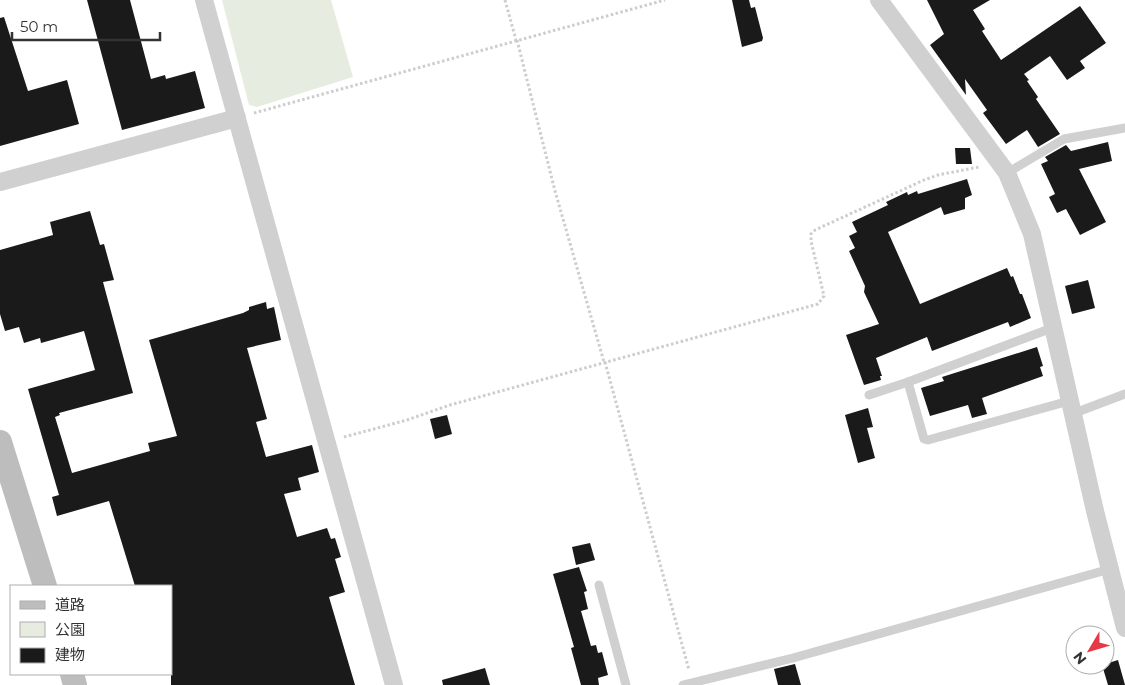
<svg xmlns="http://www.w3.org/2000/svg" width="1125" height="685" font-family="Montserrat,'Noto Sans JP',sans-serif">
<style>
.green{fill:#e6ecdf}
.building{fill:#1a1a1a}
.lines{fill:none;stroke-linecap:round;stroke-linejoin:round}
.path{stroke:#cdcdcd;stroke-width:3;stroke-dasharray:2.5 2.5;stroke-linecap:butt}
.lane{stroke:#d0d0d0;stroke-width:9}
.street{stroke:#d0d0d0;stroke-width:18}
.secondary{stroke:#bdbdbd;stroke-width:24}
</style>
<rect width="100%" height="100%" fill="#fff"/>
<path class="green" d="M222,0H331L353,77L257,107L249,105Z"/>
<g class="building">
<path d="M87,0H130L151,79L165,75L166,79L195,71L205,108L122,130Z"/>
<path d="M732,0H749L751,8L755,7L763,38L762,41L742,47Z"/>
<path d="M927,0H990L973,10L985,29L982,31L1001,60L1080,6L1106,43L1080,61L1085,68L1067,80L1050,56L1024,74L1029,80L1027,81L1038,97L1036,99L1060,134L1038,147L1027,130L1006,144L983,113L987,110L965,79L966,95L930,45L944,34Z"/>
<path d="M4,17L28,91L67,80L79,124L0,146V18Z"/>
<path d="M1108,142L1112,161L1079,169L1106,222L1080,235L1066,209L1057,213L1049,197L1055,194L1041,164L1048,161L1045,157L1066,145L1071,151Z"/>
<path d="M955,148H970L972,164H956Z"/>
<path d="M967,179L972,195L965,198V209L944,215L941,207L888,232L920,304L1007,268L1011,277L1013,276L1020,294H1022L1031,318L1010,327L1008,322L932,351L927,337L876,358L882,376H880L881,380L864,385L846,335L879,324L864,292L865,286L849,251L855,248L849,236L857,232L852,222L888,205L886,202L907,192L908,195L917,191L918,194Z"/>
<path d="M90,211L100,245L104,244L114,280L103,282L133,393L59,413L60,415L55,417L72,473L150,451L148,443L177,436L149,340L243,313L249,310V307L266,302L267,309L274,307L281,340L247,348L267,419L256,422L266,457L312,445L319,472L298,478L301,490L284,494L297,537L327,528L331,539L335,538L341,557L335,559L345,592L329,597L355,685H171V586H135L109,501L57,516L52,497L59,495L28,389L95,370L84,331L41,343L40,338L24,343L19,327L5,331L0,314V250L53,235L50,222Z"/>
<path d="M1088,280L1095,308L1072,314L1065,286Z"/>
<path d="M1037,347L1043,366L1040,367L1043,376L982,398L987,414L972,418L968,405L930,416L921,388L944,381L942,377Z"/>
<path d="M868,408L873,427L867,428L875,458L858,463L845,415Z"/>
<path d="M447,415L452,434L435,439L430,419Z"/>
<path d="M590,543L595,560L576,565L572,547Z"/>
<path d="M579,567L587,591L584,592L588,609L581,611L591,646L596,645L598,653L602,652L608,675L598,678L599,685H581L571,648L574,647L553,574Z"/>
<path d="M1118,660L1125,685H1108L1102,665Z"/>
<path d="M795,664L801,685H778L774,669Z"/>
<path d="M485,668L490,685H443L442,680Z"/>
</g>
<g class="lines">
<g class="path">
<path d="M505,0L516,40"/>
<path d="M517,40L555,191L604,362"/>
<path d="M254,113L665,0"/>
<path d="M605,362L689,670"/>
<path d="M344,437L407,420L450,405L818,304L824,296L811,241V234L815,230L924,180L938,175L979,167"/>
</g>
<g class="lane">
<path d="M1007,173L1064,139L1125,128"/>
<path d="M1052,328L908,382L924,439L928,440L1069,401"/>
<path d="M869,395L908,382"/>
<path d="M1072,414L1125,394"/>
<path d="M599,585L626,685"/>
<path d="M683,685L793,658L1110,569"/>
</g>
<g class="street">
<path d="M204,0L394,685"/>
<path d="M879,0L1007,173L1032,234L1095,511L1125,628"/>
<path d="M0,182L237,118"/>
</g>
<g class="secondary">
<path d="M0,442L45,586"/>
<path d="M72,674L75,685"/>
</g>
</g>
<rect x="10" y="585" width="162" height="90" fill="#ffffff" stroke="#adadad"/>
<rect x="20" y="601" width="25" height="8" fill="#bdbdbd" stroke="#adadad"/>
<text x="55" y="610" font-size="15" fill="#333333">道路</text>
<rect x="20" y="622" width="25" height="15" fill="#e6ecdf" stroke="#adadad"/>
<text x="55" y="635" font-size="15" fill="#333333">公園</text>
<rect x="20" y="648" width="25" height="15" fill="#1a1a1a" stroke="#adadad"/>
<text x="55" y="660" font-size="15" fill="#333333">建物</text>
<g transform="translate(1090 650) rotate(232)"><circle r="24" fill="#ffffff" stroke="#adadad"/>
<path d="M0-4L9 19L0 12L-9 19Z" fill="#e63946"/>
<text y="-8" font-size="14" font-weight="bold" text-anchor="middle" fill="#333333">N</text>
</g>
<path d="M12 32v8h148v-8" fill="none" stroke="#333333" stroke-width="2.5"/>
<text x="20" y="32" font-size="15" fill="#333333" stroke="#ffffff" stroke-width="4" paint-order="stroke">50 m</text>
</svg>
